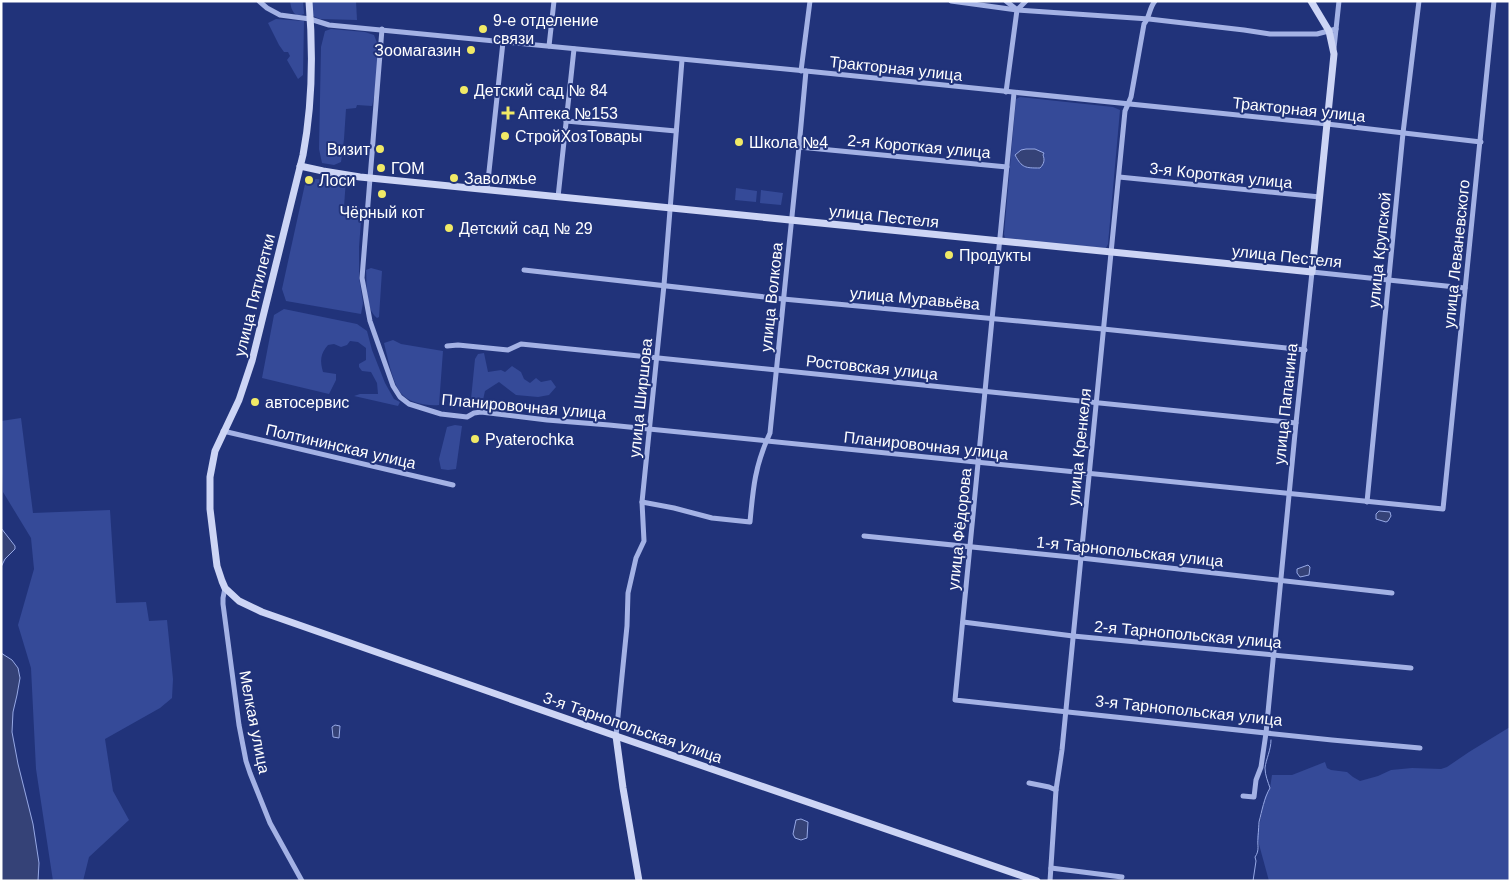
<svg xmlns="http://www.w3.org/2000/svg" width="1511" height="882" font-family="Arial,sans-serif">
<style>
.green{fill:#354a98}
.water{fill:#354277;stroke:#97a9e6}
.lines{fill:none;stroke-linecap:round;stroke-linejoin:round}
.stream{stroke:#97a9e6;stroke-width:1}
.street{stroke:#a4b2e5;stroke-width:5}
.secondary{stroke:#cdd5f5;stroke-width:7}
.poi-dot{fill:#f1ea66;stroke:#21337a;stroke-width:2}
.labels{text-anchor:middle;stroke-width:4;stroke-linejoin:round;paint-order:stroke}
.poi-label{font-size:16px;fill:#fff;stroke:#21337a;text-anchor:start}
.street-label{font-size:16px;fill:#fff;stroke:#21337a}
</style>
<rect width="100%" height="100%" fill="#21337a"/>
<g class="green">
<path d="M290,1H303L304,14C294,19 291,9 290,1Z"/>
<path d="M312,1H356L357,20L320,19L313,16Z"/>
<path d="M276,19L304,21L303,75L298,79L287,60L290,56L288,52H284L279,45L268,23Z"/>
<path d="M331,29L365,32L374,35L379,48L375,93L372,106L357,105L356,108L346,109L344,139L341,162L334,165L322,163L319,149L321,47L325,31Z"/>
<path d="M1020,97L1113,107L1120,110L1108,244L1106,248L1009,240L1005,238L1004,234L1016,99Z"/>
<path d="M316,179L335,181L346,179L344,207L362,208L359,247V277L363,303L361,314L286,301L282,289L305,184Z"/>
<path d="M736,188L757,191L756,202L735,200Z"/>
<path d="M761,190L783,193L781,205L760,203Z"/>
<path d="M371,268L382,271L379,317L377,318C365,308 367,285 366,270Z"/>
<path d="M284,309L357,324L367,331L372,350L385,383L394,399L400,402L398,406L354,396L360,394H378L377,383L371,372L362,371L359,367V364L366,360V348L358,342L350,341L347,345L341,347L334,344L328,345C320,354 320,361 323,372L336,374V380L329,394L262,378L274,315Z"/>
<path d="M393,340L401,344L443,351L439,405C426,406 408,403 400,392C393,383 387,355 384,343Z"/>
<path d="M484,353L488,372L501,370L505,372L512,366L521,372L524,379L530,383L536,378L541,382L551,380L556,387L549,395L538,397L516,395L499,382L485,391L483,400L472,403L471,399L475,359L478,354Z"/>
<path d="M21,418L33,513L110,510L116,603L146,602L149,621L167,620L173,679L172,698L160,708L105,739L113,791L129,820L89,857L83,881H53L36,769L31,668L18,625L34,569L31,538L3,492L1,456V421Z"/>
<path d="M455,425L462,426L456,469L448,470L441,469L439,459L447,427Z"/>
<path d="M1510,727V881H1269L1257,837L1265,797L1270,788L1272,775H1292L1325,762L1327,768L1331,770L1347,772L1353,777L1360,781L1378,776L1391,770L1412,768L1441,769L1447,767L1469,752Z"/>
</g>
<g class="water">
<path d="M1026,149H1035L1044,153L1043,155C1045,160 1044,164 1040,168C1025,168 1022,168 1015,155L1021,150Z"/>
<path d="M1379,511L1390,512L1391,516L1388,521L1386,522L1376,519V514Z"/>
<path d="M1,528L15,546V549L5,559L1,567Z"/>
<path d="M1308,565L1310,567L1309,575L1300,577L1297,573V569Z"/>
<path d="M1,653L12,660L18,668L20,678L17,695L13,712L12,732L18,764L33,824L39,863L38,881H1Z"/>
<path d="M335,725L340,726L339,738L333,737L332,727Z"/>
<path d="M801,819L808,822L807,838L801,840L795,838L793,834L796,820Z"/>
</g>
<g class="lines">
<path class="stream" d="M1253,881L1256,861L1255,857C1260,850 1257,845 1258,838C1258,837 1259,823 1259,822C1262,811 1264,798 1270,788C1268,782 1265,775 1265,768C1266,759 1271,750 1271,740"/>
<g class="street">
<path d="M259,1L267,8L280,15L310,19L329,25L806,71L1327,124L1481,142"/>
<path d="M951,1L1017,10L1149,19L1244,30L1270,34H1317L1336,29"/>
<path d="M1006,1L1016,9"/>
<path d="M1017,10L1026,1"/>
<path d="M382,29L362,278L370,321L393,386L400,397L409,404L441,414L467,417L474,413L481,412L547,420L609,425L1443,509L1494,1"/>
<path d="M549,46L554,1"/>
<path d="M1334,48L1339,1"/>
<path d="M801,71L810,1"/>
<path d="M1006,92L1017,10"/>
<path d="M1014,93L955,700L1332,740L1420,748"/>
<path d="M566,121L676,131"/>
<path d="M799,147L1007,167"/>
<path d="M1119,177L1320,197"/>
<path d="M487,190L503,42"/>
<path d="M558,197L574,49"/>
<path d="M524,270L783,299L1103,329L1305,350"/>
<path d="M447,346L458,345L508,350L521,344L1296,423"/>
<path d="M223,431L453,485"/>
<path d="M642,502L674,508L712,518L750,522C753,488 755,465 770,433L799,147L806,71"/>
<path d="M1367,502L1403,133L1419,1"/>
<path d="M864,536L1081,558L1392,593"/>
<path d="M225,588L223,598V604L239,725L246,761L250,773L270,823L302,881"/>
<path d="M963,622L1073,636L1411,668"/>
<path d="M616,736L627,626L628,593L636,558L644,541L642,502L664,285L682,60"/>
<path d="M1029,783L1049,787L1056,790"/>
<path d="M1243,796L1254,797L1256,780L1261,767L1266,733L1296,423L1312,272L1465,288"/>
<path d="M1051,868L1122,877"/>
<path d="M1050,881L1056,790L1062,750L1125,111L1131,97L1144,24C1150,17 1149,8 1155,1"/>
</g>
<g class="secondary">
<path d="M309,1C313,50 312,107 303,155L252,361L239,400L215,451L210,477V509L217,566L222,581L225,588L239,601L262,612L616,736L1037,881"/>
<path d="M300,166L323,171L360,177L1312,272L1334,54L1329,31L1311,1"/>
<path d="M616,736L623,788L639,881"/>
</g>
</g>
<g class="poi-dot">
<circle cx="483" cy="29" r="5"/>
<circle cx="471" cy="50" r="5"/>
<circle cx="464" cy="90" r="5"/>
<path d="M505.5 105.5h5v5h5v5h-5v5h-5v-5h-5v-5h5z"/>
<circle cx="505" cy="136" r="5"/>
<circle cx="739" cy="142" r="5"/>
<circle cx="380" cy="149" r="5"/>
<circle cx="381" cy="168" r="5"/>
<circle cx="454" cy="178" r="5"/>
<circle cx="309" cy="180" r="5"/>
<circle cx="382" cy="194" r="5"/>
<circle cx="449" cy="228" r="5"/>
<circle cx="949" cy="255" r="5"/>
<circle cx="255" cy="402" r="5"/>
<circle cx="475" cy="439" r="5"/>
</g>
<g class="labels">
<g class="poi-label">
<text x="493" y="26">9-е отделение<tspan x="493" dy="18">связи</tspan></text>
<text x="461" y="56" text-anchor="end">Зоомагазин</text>
<text x="474" y="96">Детский сад № 84</text>
<text x="518" y="119">Аптека №153</text>
<text x="515" y="142">СтройХозТовары</text>
<text x="749" y="148">Школа №4</text>
<text x="370" y="155" text-anchor="end">Визит</text>
<text x="391" y="174">ГОМ</text>
<text x="464" y="184">Заволжье</text>
<text x="319" y="186">Лоси</text>
<text x="382" y="218" text-anchor="middle">Чёрный кот</text>
<text x="459" y="234">Детский сад № 29</text>
<text x="959" y="261">Продукты</text>
<text x="265" y="408">автосервис</text>
<text x="485" y="445">Pyaterochka</text>
</g>
<g class="street-label">
<text transform="translate(896 68) rotate(6)" y="6">Тракторная улица</text>
<text transform="translate(1299 109) rotate(6)" y="6">Тракторная улица</text>
<text transform="translate(919 146) rotate(5)" y="6">2-я Короткая улица</text>
<text transform="translate(1221 175) rotate(6)" y="6">3-я Короткая улица</text>
<text transform="translate(884 216) rotate(6)" y="6">улица Пестеля</text>
<text transform="translate(1379 250) rotate(-84)" y="6">улица Крупской</text>
<text transform="translate(1456 254) rotate(-84)" y="6">улица Леваневского</text>
<text transform="translate(1287 256) rotate(6)" y="6">улица Пестеля</text>
<text transform="translate(254 295) rotate(-76)" y="6">улица Пятилетки</text>
<text transform="translate(771 297) rotate(-84)" y="6">улица Волкова</text>
<text transform="translate(915 298) rotate(5)" y="6">улица Муравьёва</text>
<text transform="translate(872 367) rotate(6)" y="6">Ростовская улица</text>
<text transform="translate(640 398) rotate(-84)" y="6">улица Ширшова</text>
<text transform="translate(1285 404) rotate(-84)" y="6">улица Папанина</text>
<text transform="translate(524 406) rotate(5)" y="6">Планировочная улица</text>
<text transform="translate(926 445) rotate(6)" y="6">Планировочная улица</text>
<text transform="translate(341 446) rotate(13)" y="6">Полтининская улица</text>
<text transform="translate(1079 447) rotate(-84)" y="6">улица Кренкеля</text>
<text transform="translate(959 529) rotate(-84)" y="6">улица Фёдорова</text>
<text transform="translate(1130 551) rotate(6)" y="6">1-я Тарнопольская улица</text>
<text transform="translate(1188 634) rotate(5)" y="6">2-я Тарнопольская улица</text>
<text transform="translate(1189 710) rotate(6)" y="6">3-я Тарнопольская улица</text>
<text transform="translate(255 722) rotate(79)" y="6">Мелкая улица</text>
<text transform="translate(633 727) rotate(19)" y="6">3-я Тарнопольская улица</text>
</g>
</g>
<rect width="1511" height="882" fill="none" stroke="#ffffff" stroke-width="5"/>
</svg>
